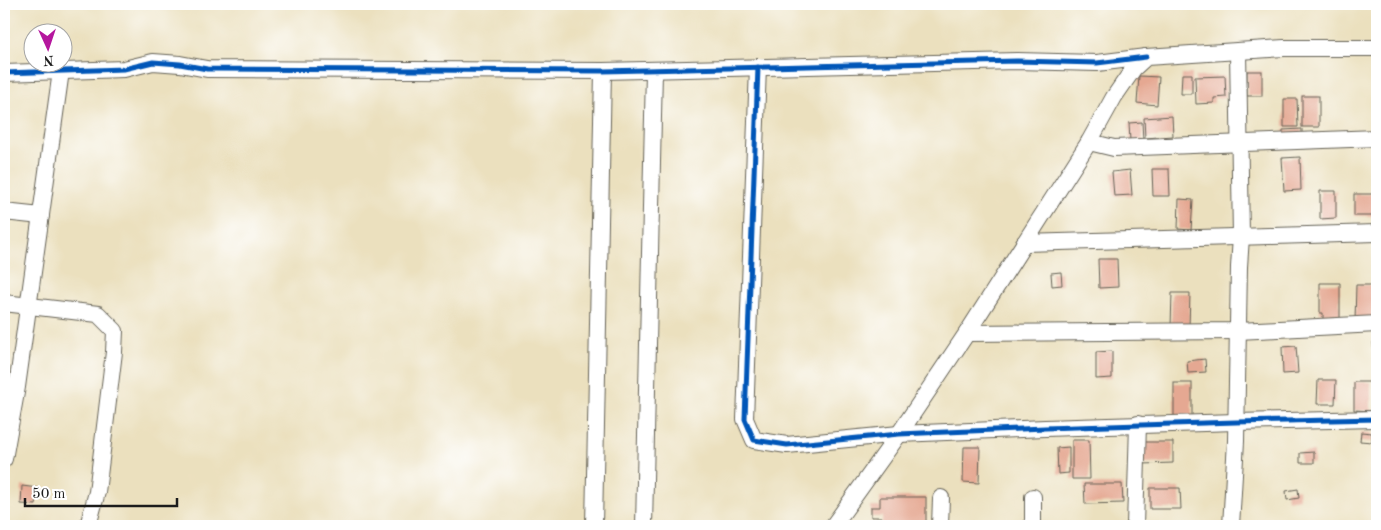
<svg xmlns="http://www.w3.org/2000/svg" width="1381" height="530" font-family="'Old Standard TT',serif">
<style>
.building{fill:#e5a892}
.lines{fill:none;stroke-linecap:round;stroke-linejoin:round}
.minor-casing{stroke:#646155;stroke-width:18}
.minor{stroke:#fff;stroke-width:16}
.cycleway-casing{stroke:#fff;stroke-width:8}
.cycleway{stroke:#0057b8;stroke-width:5}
</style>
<rect width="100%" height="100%" fill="#fff"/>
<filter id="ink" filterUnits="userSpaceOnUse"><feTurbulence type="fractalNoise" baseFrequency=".02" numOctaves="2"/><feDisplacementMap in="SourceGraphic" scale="10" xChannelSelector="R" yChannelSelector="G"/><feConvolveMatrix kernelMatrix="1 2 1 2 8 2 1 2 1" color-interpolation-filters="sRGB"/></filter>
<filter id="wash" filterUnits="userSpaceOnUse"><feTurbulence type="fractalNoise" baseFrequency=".0096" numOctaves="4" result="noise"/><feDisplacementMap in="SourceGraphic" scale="20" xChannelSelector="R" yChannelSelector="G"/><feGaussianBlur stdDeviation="1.12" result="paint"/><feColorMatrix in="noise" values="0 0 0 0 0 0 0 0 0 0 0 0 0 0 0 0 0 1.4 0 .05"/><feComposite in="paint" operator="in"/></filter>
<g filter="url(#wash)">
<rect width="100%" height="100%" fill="#ebe0be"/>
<g id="blocks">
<g class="building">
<rect x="1247" y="71" width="15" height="25"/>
<path d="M1182,74H1192V94H1181Z"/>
<path d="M1139,76L1159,77L1157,105L1137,103Z"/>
<path d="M1225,76L1226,97L1214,98V103L1196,104L1195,77Z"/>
<rect x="1302" y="96" width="17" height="31"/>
<path d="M1284,99H1297L1298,127H1284Z"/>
<path d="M1172,116L1173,136L1145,138L1144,118Z"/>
<path d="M1142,122L1143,140L1130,141L1129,123Z"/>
<path d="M1302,129V137H1283V130Z"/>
<path d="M1300,157L1301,190L1284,191L1282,158Z"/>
<path d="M1152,169H1169L1170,196H1153Z"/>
<path d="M1130,170L1132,195L1114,196L1112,172Z"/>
<path d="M1320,191H1336V218L1320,219Z"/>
<rect x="1354" y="194" width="19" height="22"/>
<path d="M1179,199L1193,200L1191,230L1178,229Z"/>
<path d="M1098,259H1117L1118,287L1099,288Z"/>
<path d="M1061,272L1062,285L1052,286L1051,273Z"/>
<path d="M1320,283H1340V320H1323V313H1320Z"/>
<path d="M1356,285H1374L1372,321H1355Z"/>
<path d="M1172,293H1190L1189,327L1171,326Z"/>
<path d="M1373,342H1377V357H1374Z"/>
<path d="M1296,346L1298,373L1283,374L1282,347Z"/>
<path d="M1112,351V378L1096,379V352Z"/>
<path d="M1205,359L1206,372L1188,373L1187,361Z"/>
<path d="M1318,380H1336L1335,404H1317Z"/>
<path d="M1354,382H1371V411L1354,410Z"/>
<rect x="1174" y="383" width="18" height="34"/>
<path d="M1361,432L1372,433V442L1360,441Z"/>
<path d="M1072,440H1089L1090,479H1072Z"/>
<path d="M1142,442H1173V463L1142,464Z"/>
<path d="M964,447H980L979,483L963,482Z"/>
<path d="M1069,447V473L1058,474L1057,448Z"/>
<path d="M1314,452V463H1300V453Z"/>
<path d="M1084,484H1122L1123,503L1085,504Z"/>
<path d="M22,486L38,488L36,505L21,504Z"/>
<path d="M1150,488H1180L1181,509H1150Z"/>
<path d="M1298,489L1299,498L1287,500L1286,491Z"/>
<path d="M880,497H926V526H882V517H871V507H880Z"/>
</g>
</g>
</g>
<g filter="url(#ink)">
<use href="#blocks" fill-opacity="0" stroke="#646155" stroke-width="1"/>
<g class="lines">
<g class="minor-casing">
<g id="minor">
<path d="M758,67L745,419L754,440L787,445L899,434L1045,428L1236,422L1377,419"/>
<path d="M4,73L124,69L153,62L180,64L207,69L603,71L1017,61L1097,63L1146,57"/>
<path d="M1089,142L1114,148L1377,138"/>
<path d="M4,212L41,216"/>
<path d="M1024,243L1377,233"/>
<path d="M4,303L98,314L115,331L114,352L97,492L88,526"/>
<path d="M967,333L1238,331L1377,324"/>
<path d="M4,459L17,387L61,71"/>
<path d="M594,526L603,71"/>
<path d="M644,526L654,71"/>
<path d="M833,526L899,434L967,333L1089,142L1114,97L1134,68L1146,57L1284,48H1377"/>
<path d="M940,526L941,498"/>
<path d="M1033,526V497"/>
<path d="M1135,526L1138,424"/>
<path d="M1231,526L1236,441L1239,267L1241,237L1238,51"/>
</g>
</g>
<use href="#minor" class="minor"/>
<g class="cycleway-casing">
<g id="cycleway">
<path d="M758,67L745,419L754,440L787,445L899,434L1045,428L1236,422L1377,419"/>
<path d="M4,73L124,69L153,62L180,64L207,69L603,71L1017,61L1097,63L1146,57"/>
</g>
</g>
<use href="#cycleway" class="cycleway"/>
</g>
</g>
<rect width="1381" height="530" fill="none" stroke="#fff" stroke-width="20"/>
<g transform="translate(48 48) rotate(177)"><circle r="24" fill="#ffffff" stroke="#a4a4a4"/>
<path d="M0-4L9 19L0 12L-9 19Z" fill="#b5179e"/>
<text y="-8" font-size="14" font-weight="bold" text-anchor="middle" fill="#1c1c1c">N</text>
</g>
<path d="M25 498v8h152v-8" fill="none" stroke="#1c1c1c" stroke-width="2.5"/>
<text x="32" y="498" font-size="15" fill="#1c1c1c" stroke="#ffffff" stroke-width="4" paint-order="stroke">50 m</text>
</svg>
